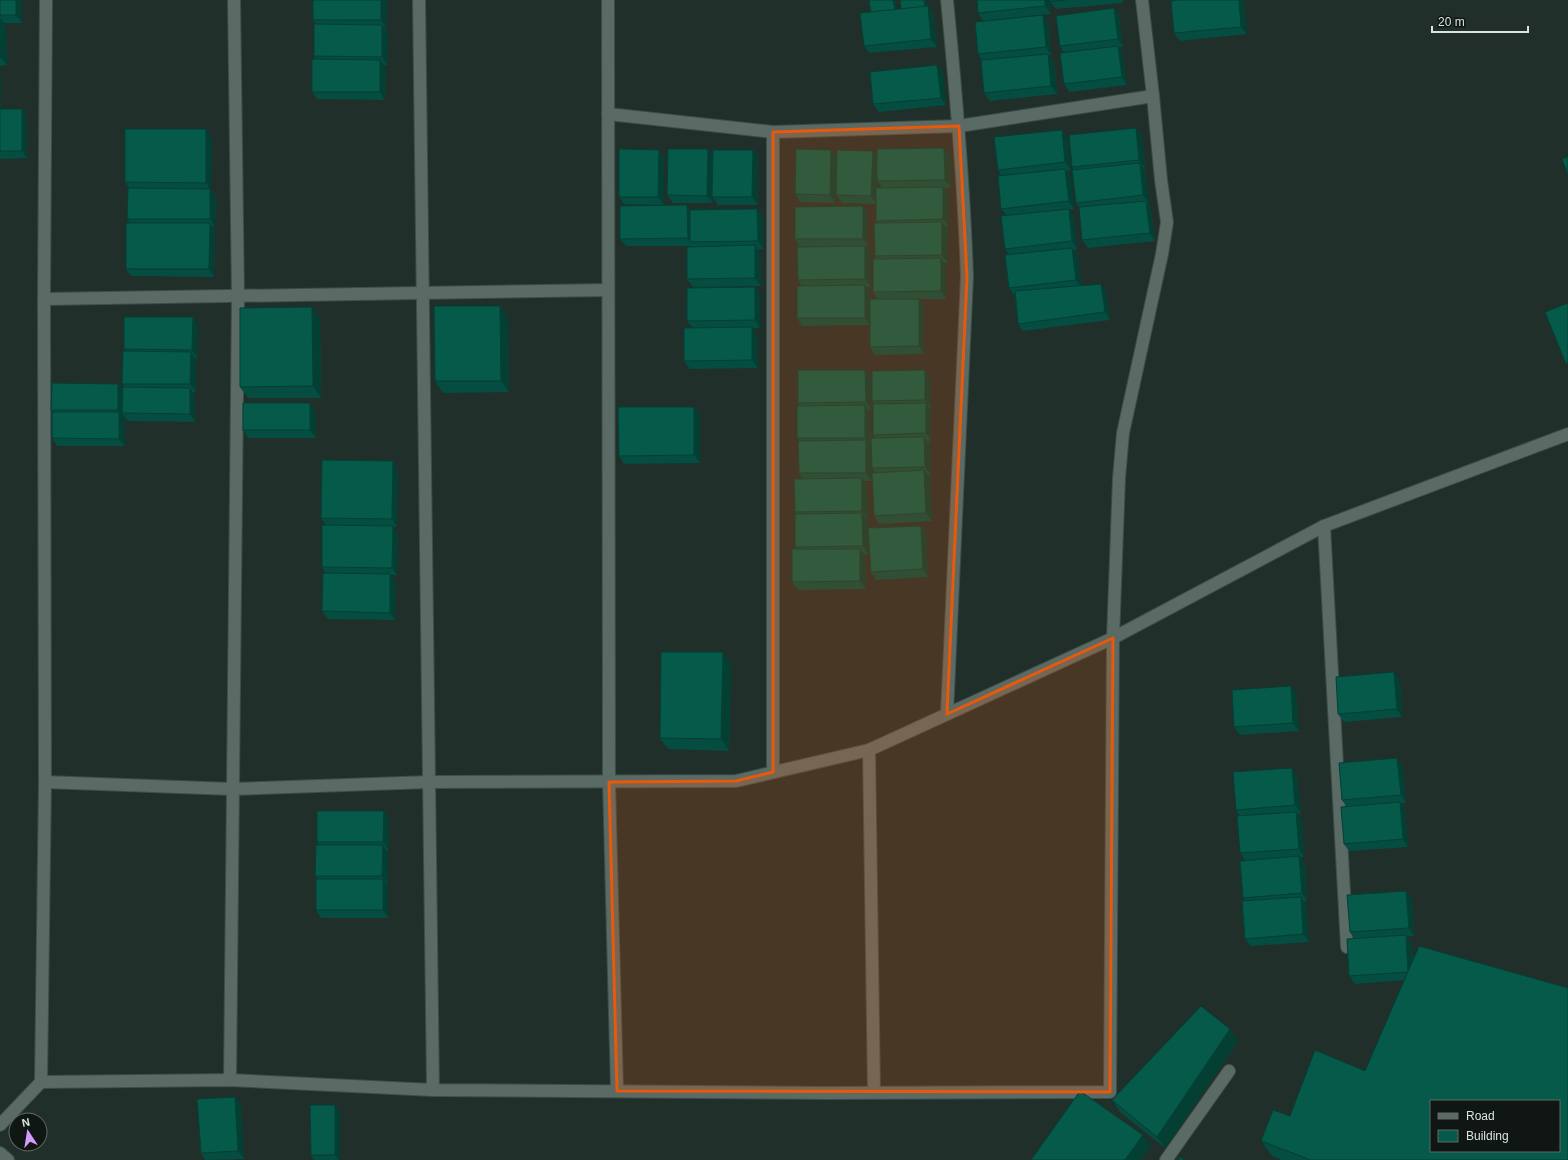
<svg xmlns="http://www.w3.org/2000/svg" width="1568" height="1160" font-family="Arial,sans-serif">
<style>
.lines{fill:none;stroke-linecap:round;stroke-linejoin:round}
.minor-casing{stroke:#3f4c48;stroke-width:14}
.tertiary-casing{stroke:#3f4c48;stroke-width:14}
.minor{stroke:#5a6a65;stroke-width:12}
.tertiary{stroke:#5a6a65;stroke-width:12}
.wall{fill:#044d40;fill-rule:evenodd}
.shaded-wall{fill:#043f34}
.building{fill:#055a4a;stroke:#043f34;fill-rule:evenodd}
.marked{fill:#e8590c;fill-opacity:0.2;stroke:#e8590c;stroke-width:3;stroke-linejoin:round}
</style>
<rect width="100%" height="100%" fill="#212f2b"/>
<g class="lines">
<g class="minor-casing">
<g id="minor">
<path d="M46,0L44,299L45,782L41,1082L230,1080L433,1090L827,1093L1110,1092L1113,638L1119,478L1123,433L1162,254L1167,222L1161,180L1153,96L1142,0"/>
<path d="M419,0L433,1090"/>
<path d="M608,0L609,782L617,1091"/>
<path d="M947,0C956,92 964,184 967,277L947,714"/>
<path d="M608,114L773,132L959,126L1153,96"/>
<path d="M773,132V772"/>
<path d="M44,299L608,290"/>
<path d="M1324,526L1347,947"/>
<path d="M869,750L874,1092"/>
<path d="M45,782L232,789L429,782L736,781L869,750L1113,638L1324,526L1568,434"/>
<path d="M230,1080L238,296L234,0"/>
<path d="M0,1125L41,1082"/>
<path d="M1166,1160L1229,1071"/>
</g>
</g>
<g class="tertiary-casing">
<path id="tertiary" d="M0,1153L8,1160"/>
</g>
<use href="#minor" class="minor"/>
<use href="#tertiary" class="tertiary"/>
</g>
<g class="wall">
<path d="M0,0H21L22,23H3L6,27L7,65L0,66Z"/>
<path d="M387,0L386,28H385L388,32L387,65H384L386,68L385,100L317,99L312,92L315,59L314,56L316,24L313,20Z"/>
<path d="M1049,0L1051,14L983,21L978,13Z"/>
<path d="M1050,0H1123V3L1056,9L1050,2Z"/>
<path d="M1173,0H1242L1244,2L1247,34L1180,41L1174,33Z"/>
<path d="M927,6L933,14L937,47L869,53L864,46L897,9Z"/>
<path d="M1114,8L1119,16L1123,47H1118L1123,54L1127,85L1069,92L1064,84V53L1060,46Z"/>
<path d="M1043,15L1048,22L1051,55H1049L1054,61L1057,94L990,101L984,93L982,60L978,54Z"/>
<path d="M0,71L1,72V109H22L27,117V158L0,159Z"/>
<path d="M943,73L946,105L879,112L873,104Z"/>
<path d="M1136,128L1142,136L1145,168H1144L1145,171L1149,203H1148L1151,209L1155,241L1088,248L1082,240L1079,207L1076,203L1074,170L1072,167Z"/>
<path d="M1062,130L1067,138L1071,170L1067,171L1071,177L1074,209L1069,210L1074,217L1077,249L1074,250L1078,256L1081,286L1106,292L1110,320L1023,331L1018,324L1015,295H1014L1009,288V255L1005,249L1006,215L1001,209L1002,176L998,170Z"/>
<path d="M212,137L211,190L216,197L215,227H212L215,231L214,277L131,276L126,269L130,223L127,219L129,188L125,182Z"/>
<path d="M944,148L950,156L951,188H944L949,195V227H945L948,230V263H944L946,266V299H919L924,306V354L875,355L870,347V325L802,326L797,318L802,286L798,280L800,247L795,239L863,206L868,214V246H866L871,254V287H866L870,293V299H878L873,292L876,259L875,256L878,223L876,221V204L842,203L836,195L877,157ZM877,180V181L882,187L877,188Z"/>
<path d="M708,149L713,155L753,150L758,158V205H718L713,198V203H673L667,195Z"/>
<path d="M664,158V205L624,204L619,197Z"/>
<path d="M837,158L835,203L800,202L795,194Z"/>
<path d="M757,209L763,217V249H758L760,253L761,286L693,287L687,279L693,247L692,246H626L620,239L690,210Z"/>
<path d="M760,295V328H752L757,335L758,368L690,369L684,361L693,328L687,321Z"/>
<path d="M508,317L509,392L443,393L435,381Z"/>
<path d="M320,319L321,398H248L240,387Z"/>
<path d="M198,325V358L194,357L196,360V392H193L195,396V422L128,421L124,416V418L125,420V446H57L52,438V412L51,410L118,384L123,390L125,387L122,384L126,351L124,349Z"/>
<path d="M865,370L871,377V410H868L870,413L871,445H870L872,481H864L867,486L868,519H866L868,521V554H864L865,556L866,589L798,590L792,582L796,549L795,547L796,514L795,512L803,479L799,473V441L797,438L800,406L798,403Z"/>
<path d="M930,378L931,408H929L931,411V441H928L930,445L931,475H928L930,478L932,521L879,524L874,516L875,472L872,468L875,438L873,435L874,404L872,401Z"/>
<path d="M316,411V438H248L243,430Z"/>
<path d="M700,414V463L624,464L619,456Z"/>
<path d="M398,469L397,527H393L398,534L397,575H391L396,582L395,620L328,619L322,611L326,573L322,567L326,525L321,518Z"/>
<path d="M921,526L926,534L928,577L876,580L871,572Z"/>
<path d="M723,652L731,664L729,751L668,749L660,738Z"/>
<path d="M1400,680L1402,717L1344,722L1338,714Z"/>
<path d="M1291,686L1296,694L1299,731L1240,735L1234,727Z"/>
<path d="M1403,766L1406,803H1401L1405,810L1408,847L1349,851L1344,844L1346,806L1342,800Z"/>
<path d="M1292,768L1297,776L1301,813L1297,814L1302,820L1304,857H1300L1305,864L1307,901H1304L1306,905L1309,942L1250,946L1245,939L1246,901L1243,898L1245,860L1240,853V816L1236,810Z"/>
<path d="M384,811L389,819V850H386L388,853V883H386L388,887V918H321L316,910L318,879L315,876L319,845L317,842Z"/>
<path d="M1412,898L1414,936H1407L1411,943L1413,961L1568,1160H1282L1272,1156L1261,1141L1290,1116L1365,1071L1404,980L1355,984L1349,976L1354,939L1350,932Z"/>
<path d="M1230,1029L1238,1041L1165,1148L1120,1112L1112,1100Z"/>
<path d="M241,1105L244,1159L205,1160L201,1153Z"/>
<path d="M335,1105L340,1113V1160H314L311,1155Z"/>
</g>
<g class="shaded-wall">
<path d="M16,0H21L22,23L16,15Z"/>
<path d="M381,0H387L386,28L381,20Z"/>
<path d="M893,0H895L898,15L895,11Z"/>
<path d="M924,0H926L928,11L925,7Z"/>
<path d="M1045,0H1049L1051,14L1045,6Z"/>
<path d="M1239,0H1242L1244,2L1247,34L1241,27Z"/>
<path d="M928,6L933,14L937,47L931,39Z"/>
<path d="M1114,8L1119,16L1123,47L1118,39Z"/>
<path d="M1043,15L1048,22L1051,55L1046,47Z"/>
<path d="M1,19L6,27L7,65L1,58Z"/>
<path d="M382,25L388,32L387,65L382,57Z"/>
<path d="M1118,46L1123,54L1127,85L1122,77Z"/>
<path d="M1048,54L1054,61L1057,94L1051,86Z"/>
<path d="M380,60L386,68L385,100L380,92Z"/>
<path d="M937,65L943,73L946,105L941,98Z"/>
<path d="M0,71L1,72V113L0,111Z"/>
<path d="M22,109L27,117V158L22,151Z"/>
<path d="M1136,128L1142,136L1145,168L1139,160Z"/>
<path d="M206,129L212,137L211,190L216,197L215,227L210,219V189L206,183Z"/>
<path d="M1062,130L1067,138L1071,170L1065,162Z"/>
<path d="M944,148L950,156L951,188L945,180Z"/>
<path d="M708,149L714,157L712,197L713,198V203L707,196Z"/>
<path d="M659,150L664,158V205L658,197Z"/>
<path d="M753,150L758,158V205L752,197Z"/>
<path d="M831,150L837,158L835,203L830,195Z"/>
<path d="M873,151L878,159L877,204L871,196Z"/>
<path d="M1140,163L1145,171L1149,203L1143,195Z"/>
<path d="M1065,169L1071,177L1074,209L1069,201Z"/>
<path d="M943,187L949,195V227L943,219Z"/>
<path d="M1146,201L1151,209L1155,241L1150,233Z"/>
<path d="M687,205L693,213L691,242L688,238Z"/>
<path d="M863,206L868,214V246L863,239Z"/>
<path d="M757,209L763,217V249L758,241Z"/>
<path d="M1069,209L1074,217L1077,249L1072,241Z"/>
<path d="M942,222L948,230V263L942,255Z"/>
<path d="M210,223L215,231L214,277L209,269Z"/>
<path d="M755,245L760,253L761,286L755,278Z"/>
<path d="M865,246L871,254V287L865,279Z"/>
<path d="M1072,248L1078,256L1082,288L1076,280Z"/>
<path d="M941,258L946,266V299L941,291Z"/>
<path d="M1101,284L1106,292L1110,320L1105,312Z"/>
<path d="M865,285L870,293V325L865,318Z"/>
<path d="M755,287L760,295V328L755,320Z"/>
<path d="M919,299L924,306V354L919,346Z"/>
<path d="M500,306L508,317L509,392L501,381Z"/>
<path d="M312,307L320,319L321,398L313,386Z"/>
<path d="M193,317L198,325V358L192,350Z"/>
<path d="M752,327L757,335L758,368L752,360Z"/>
<path d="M191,352L196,360V392L190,384Z"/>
<path d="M865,370L871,377V410L866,402Z"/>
<path d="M925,370L930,378L931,408L925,400Z"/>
<path d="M118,384L124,392L122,413L124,416V418L118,410Z"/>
<path d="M190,388L195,396V422L190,414Z"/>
<path d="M310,403L316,411V438L310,430Z"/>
<path d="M926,403L931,411V441L926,433Z"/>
<path d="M865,405L870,413L871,445L865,438Z"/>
<path d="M694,407L700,414V463L694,455Z"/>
<path d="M119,412L125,420V446L119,439Z"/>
<path d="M924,437L930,445L931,475L925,467Z"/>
<path d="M866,440L872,448V481L866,473Z"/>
<path d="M393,461L398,469L397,527L392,519Z"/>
<path d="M924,470L930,478L932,521L926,513Z"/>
<path d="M862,478L867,486L868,519L862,511Z"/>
<path d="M862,513L868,521V554L863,546Z"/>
<path d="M393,526L398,534L397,575L392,568Z"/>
<path d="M921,526L926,534L928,577L923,569Z"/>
<path d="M860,549L865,556L866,589L860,581Z"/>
<path d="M390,574L396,582L395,620L390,613Z"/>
<path d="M723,652L731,664L729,751L721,739Z"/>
<path d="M1394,672L1400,680L1402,717L1397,709Z"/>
<path d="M1291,686L1296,694L1299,731L1293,723Z"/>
<path d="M1397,758L1403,766L1406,803L1401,795Z"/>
<path d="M1292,768L1297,776L1301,813L1295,805Z"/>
<path d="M1400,802L1405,810L1408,847L1403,839Z"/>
<path d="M384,811L389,819V850L383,842Z"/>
<path d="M1296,812L1302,820L1304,857L1299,849Z"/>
<path d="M383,845L388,853V883L382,876Z"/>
<path d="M1299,856L1305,864L1307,901L1302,893Z"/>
<path d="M383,879L388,887V918L383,910Z"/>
<path d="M1406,891L1412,898L1414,936L1409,928Z"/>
<path d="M1301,897L1306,905L1309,942L1303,934Z"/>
<path d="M1406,935L1411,943L1414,980L1408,972Z"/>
<path d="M1230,1029L1238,1041L1165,1148L1157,1137Z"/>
<path d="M235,1097L241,1105L244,1159L238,1151Z"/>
<path d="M335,1105L340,1113V1160H338L335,1155Z"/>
<path d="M1143,1135L1151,1146L1141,1160H1125Z"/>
</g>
<g class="building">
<rect x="0" y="0" width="16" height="15"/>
<rect x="313" y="0" width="68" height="20"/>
<path d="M869,0H893L895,10L871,12Z"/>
<path d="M900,0H924L925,7L901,9Z"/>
<path d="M977,0H1045V6L978,13Z"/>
<path d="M1050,0H1065L1050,2Z"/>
<path d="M1179,0H1239L1241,27L1174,33L1171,1Z"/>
<path d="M928,6L931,39L864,46L860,13Z"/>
<path d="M1114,8L1118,39L1060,46L1056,16Z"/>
<path d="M1043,15L1046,47L978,54L975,22Z"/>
<rect x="0" y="19" width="1" height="39"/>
<path d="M314,24L382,25V57L314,56Z"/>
<path d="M1118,46L1122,77L1064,84L1060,53Z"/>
<path d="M1048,54L1051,86L984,93L981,60Z"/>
<path d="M312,59L380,60V92H312Z"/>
<path d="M937,65L941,98L873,104L870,72Z"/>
<rect x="0" y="109" width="22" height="42"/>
<path d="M1136,128L1139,160L1072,167L1069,135Z"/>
<path d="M125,129H206V183L125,182Z"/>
<path d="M1062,130L1065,162L998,170L994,137Z"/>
<path d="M944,148L945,180L877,181V149Z"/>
<path d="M619,149L659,150L658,197H619Z"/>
<path d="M668,149H708L707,196L667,195Z"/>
<path d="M796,149L831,150L830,195L795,194Z"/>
<path d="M713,150H753L752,197H712Z"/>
<path d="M837,150L873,151L871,196L836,195Z"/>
<path d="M1568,157V175L1562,159Z"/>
<path d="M1140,163L1143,195L1076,203L1072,170Z"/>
<path d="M1065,169L1069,201L1001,209L998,176Z"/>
<path d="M943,187V219L876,221V188Z"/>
<path d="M128,188L210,189V219H127Z"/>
<path d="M1146,201L1150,233L1082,240L1079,207Z"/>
<path d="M687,205L688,238L620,239V206Z"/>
<path d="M863,206V239H795V207Z"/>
<path d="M757,209L758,241L690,242V210Z"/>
<path d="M1069,209L1072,241L1005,249L1001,216Z"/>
<path d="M942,222V255L875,256L874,223Z"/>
<path d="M126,223H210L209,269H126Z"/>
<path d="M755,245V278L687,279V247Z"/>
<path d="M865,246V279L798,280L797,247Z"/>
<path d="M1072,248L1076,280L1009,288L1005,255Z"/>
<path d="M941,258V291L873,292V259Z"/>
<path d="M1101,284L1105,312L1018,324L1015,291Z"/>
<path d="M865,285V318H797V286Z"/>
<path d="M755,287V320L687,321V288Z"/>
<path d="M870,299H919V346L870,347Z"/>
<path d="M1568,303V363L1566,364L1545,312Z"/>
<path d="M434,306H500L501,381H435Z"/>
<path d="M312,307L313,386L240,387V308Z"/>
<path d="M124,317H193L192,350L124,349Z"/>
<path d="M752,327V360L684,361V328Z"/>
<path d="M123,351L191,352L190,384H122Z"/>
<path d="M798,370H865L866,402L798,403Z"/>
<path d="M925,370V400L872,401V371Z"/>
<path d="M52,383L118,384V410H51Z"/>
<path d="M123,387L190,388V414L122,413Z"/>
<rect x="243" y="403" width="67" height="27"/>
<path d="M926,403V433L873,435V404Z"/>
<path d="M865,405V438H797V406Z"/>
<path d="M618,407H694V455L619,456Z"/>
<path d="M52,412H119V439L52,438Z"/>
<path d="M924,437L925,467L872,468L871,438Z"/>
<path d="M866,440V473H799L798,441Z"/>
<path d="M322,460L393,461L392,519L321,518Z"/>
<path d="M924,470L926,513L874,516L872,473Z"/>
<path d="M862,478V511L795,512L794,479Z"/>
<path d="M862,513L863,546L795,547V514Z"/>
<path d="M322,525L393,526L392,568L322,567Z"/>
<path d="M921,526L923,569L871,572L868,528Z"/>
<path d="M792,549H860V581L792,582Z"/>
<path d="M323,573L390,574V613L322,611Z"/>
<path d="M661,652H723L721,739L660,738Z"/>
<path d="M1394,672L1397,709L1338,714L1336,677Z"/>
<path d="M1291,686L1293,723L1234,727L1232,690Z"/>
<path d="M1397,758L1401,795L1342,800L1339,763Z"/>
<path d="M1292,768L1295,805L1236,810L1233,772Z"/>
<path d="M1400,802L1403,839L1344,844L1341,807Z"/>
<path d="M317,811H384L383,842H317Z"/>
<path d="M1296,812L1299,849L1240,853L1237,816Z"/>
<path d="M316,845H383L382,876H315Z"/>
<path d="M1299,856L1302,893L1243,898L1240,861Z"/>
<rect x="316" y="879" width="67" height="31"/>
<path d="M1406,891L1409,928L1350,932L1347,895Z"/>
<path d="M1301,897L1303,934L1245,939L1242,901Z"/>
<path d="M1406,935L1408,972L1349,976L1347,939Z"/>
<path d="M1419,946L1568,988V1160H1311L1261,1141L1273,1110L1290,1116L1315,1050L1365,1071ZM1431,1101H1559V1151H1431Z"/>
<path d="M1201,1006L1230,1029L1157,1137L1112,1100Z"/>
<path d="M1080,1091L1143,1135L1125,1160H1031Z"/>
<path d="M235,1097L238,1151L201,1153L197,1099Z"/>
<path d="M310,1105H335V1155H311Z"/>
<path d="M1180,1157L1185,1160H1178Z"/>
</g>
<path class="marked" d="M959,126L967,277L947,714L1113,638L1110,1092L617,1091L609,782L736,781L773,772V132Z"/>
<rect x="1430" y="1100" width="130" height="52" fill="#0f1614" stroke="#606866"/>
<rect x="1438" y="1113" width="20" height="6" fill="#5a6a65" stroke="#606866"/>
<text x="1466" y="1120" font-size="12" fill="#dae3e0">Road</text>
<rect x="1438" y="1130" width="20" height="12" fill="#055a4a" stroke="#606866"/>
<text x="1466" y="1140" font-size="12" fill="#dae3e0">Building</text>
<g transform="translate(28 1132) rotate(348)"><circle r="19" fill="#0f1614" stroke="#606866"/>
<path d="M0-3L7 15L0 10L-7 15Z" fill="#d49cfc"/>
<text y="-6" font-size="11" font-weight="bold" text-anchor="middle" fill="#dae3e0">N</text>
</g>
<path d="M1432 26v6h96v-6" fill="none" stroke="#dae3e0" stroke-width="2"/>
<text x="1438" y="26" font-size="12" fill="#dae3e0" stroke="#0f1614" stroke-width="3" paint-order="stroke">20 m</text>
</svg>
